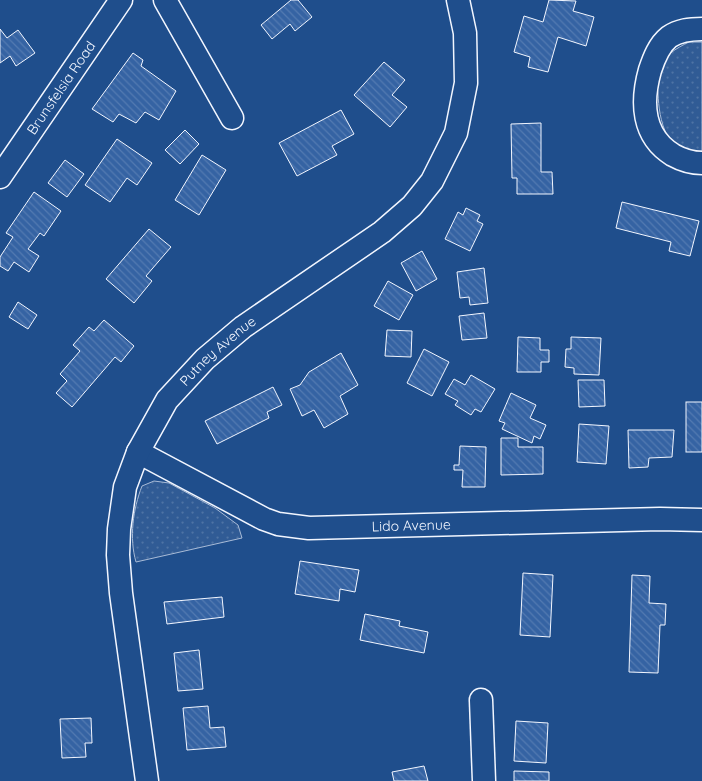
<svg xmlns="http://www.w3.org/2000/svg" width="702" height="781" font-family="Quicksand,sans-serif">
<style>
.grass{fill:url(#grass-dots);stroke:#a8bbd7}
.building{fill:url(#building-back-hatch);stroke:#f2f6ff}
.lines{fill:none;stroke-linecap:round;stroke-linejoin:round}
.minor-casing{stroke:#f2f6ff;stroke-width:25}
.minor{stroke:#1f4e8c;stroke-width:22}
.labels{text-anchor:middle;stroke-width:4;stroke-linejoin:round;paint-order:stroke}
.street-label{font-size:14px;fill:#f2f6ff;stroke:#1f4e8c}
</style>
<defs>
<pattern id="grass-dots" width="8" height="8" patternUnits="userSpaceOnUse" patternTransform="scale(1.25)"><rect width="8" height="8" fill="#305b95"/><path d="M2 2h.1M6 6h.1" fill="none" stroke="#4e73a5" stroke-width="1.8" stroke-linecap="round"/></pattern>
<pattern id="building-back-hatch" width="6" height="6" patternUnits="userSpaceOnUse" patternTransform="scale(1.25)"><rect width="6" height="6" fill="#3563a3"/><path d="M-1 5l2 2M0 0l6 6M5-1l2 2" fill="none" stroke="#537ab1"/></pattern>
</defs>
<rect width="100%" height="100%" fill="#1f4e8c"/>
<g class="grass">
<path d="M689,42H702V151C666,158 659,120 658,93C657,87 656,77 658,70C662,56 677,48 689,42Z"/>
<path d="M154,481L169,483L215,508L238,525L242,538L136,562C129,538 133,509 142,486Z"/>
</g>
<g class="building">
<path d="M291,0H298L312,17L295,31L290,24L272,39L261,25Z"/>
<path d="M549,0L576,1L573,11L594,17L586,46L558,37L548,72L528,67L530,57L514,52L524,16L543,22Z"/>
<path d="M0,29L7,38L18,30L35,53L16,66L10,56L0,63Z"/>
<path d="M133,53L143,60L141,66L176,91L159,120L145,112L136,123L119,114L113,122L92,109Z"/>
<path d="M384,62L405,80L392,95L407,107L390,127L354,95Z"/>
<path d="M341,110L354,134L332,146L337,155L297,176L279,143Z"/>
<path d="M541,123V172H552L553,194H517V178H512L511,124Z"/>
<path d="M185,130L199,144L180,164L165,150Z"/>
<path d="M117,139L152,163L137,185L127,178L110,202L85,185Z"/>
<path d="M202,155L226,170L199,215L175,200Z"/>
<path d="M65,160L84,174L67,197L48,183Z"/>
<path d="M34,192L61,211L44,236L40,233L28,249L39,256L29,272L14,262L8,271L0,266V257L13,237L6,233Z"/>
<path d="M622,202L699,221L690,256L669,251L671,242L616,228Z"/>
<path d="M466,208L480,215L477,221L483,224L470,251L445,239L458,212L463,215Z"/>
<path d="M149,229L171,247L146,276L152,281L134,303L106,279Z"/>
<path d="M422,251L437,279L416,291L401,263Z"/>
<path d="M484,268L488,303L470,305L469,297L460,298L457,272Z"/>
<path d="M388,281L413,295L399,320L374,306Z"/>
<path d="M18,302L37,315L28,329L9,317Z"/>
<path d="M484,313L487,338L462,340L459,316Z"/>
<path d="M104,320L134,346L121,362L115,357L72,407L56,393L67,381L60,374L80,351L73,345L89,327L94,331Z"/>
<path d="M387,330L412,331L411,357L385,356Z"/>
<path d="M518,337L540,338V350H549V362H541V372H517Z"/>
<path d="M571,337L601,338L599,375L574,374V368L565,367L566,349H571Z"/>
<path d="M424,349L449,362L432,396L407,383Z"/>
<path d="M341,353L358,385L340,396L348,414L324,428L314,410L302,416L290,389L300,385L309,372Z"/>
<path d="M471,375L495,389L481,412L475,409L471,415L455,405L458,401L445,394L454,379L465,385Z"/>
<path d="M578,380H604L605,406L579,407Z"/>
<path d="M273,387L282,405L267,412L269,418L217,444L205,421Z"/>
<path d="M511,393L536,405L530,418L546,425L540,439L534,436L532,443L502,429L505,423L499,421Z"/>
<rect x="686" y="402" width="16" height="50"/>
<path d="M579,424L609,426L606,464L577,462Z"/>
<path d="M628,430H674L672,457L649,458L648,467L629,468Z"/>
<path d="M501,438H518V447H543V474L501,475Z"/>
<path d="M460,446L486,447L485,487H462L463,470H454V465H459Z"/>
<path d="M300,561L359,570L355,592L340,589L339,601L295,594Z"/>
<path d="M523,573L553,575L550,637L520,635Z"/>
<path d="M632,575L650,576L649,603L666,604L665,625H660L658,673L629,672Z"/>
<path d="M222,597L224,617L167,624L164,602Z"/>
<path d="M365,614L400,621L399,626L428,632L424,653L360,640Z"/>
<path d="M199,650L203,689L178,691L174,653Z"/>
<path d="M208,706L210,728L224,727L226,747L187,750L183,708Z"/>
<path d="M91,718L92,743H85L86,757L62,758L60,719Z"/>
<path d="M516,721L548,723L546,763L514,761Z"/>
<path d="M424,766L428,781H394L392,772Z"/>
<path d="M514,771L549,772V781H514Z"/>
</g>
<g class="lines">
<g class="minor-casing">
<g id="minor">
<path d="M165,0L232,118"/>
<path d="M702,29C690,29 679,30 669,37C659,45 654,58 650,70C641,102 642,136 673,155C682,160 691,163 702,163"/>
<path id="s1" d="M0,177L121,0"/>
<path id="s2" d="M138,452L264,519L278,524L309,528L660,519L702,520"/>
<path d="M481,700L484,781"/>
<path id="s3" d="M147,781L121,593L118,555L119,529L125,487L138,452L167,400L205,359L243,327L382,232L412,206L432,181L456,133L466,83L465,33L458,0"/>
</g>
</g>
<use href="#minor" class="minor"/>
</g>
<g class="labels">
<g class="street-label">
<text dy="5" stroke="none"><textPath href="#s1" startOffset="108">Brunsfelsia Road</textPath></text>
<text dy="5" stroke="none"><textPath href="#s3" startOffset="464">Putney Avenue</textPath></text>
<text dy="5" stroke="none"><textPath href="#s2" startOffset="291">Lido Avenue</textPath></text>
</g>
</g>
</svg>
